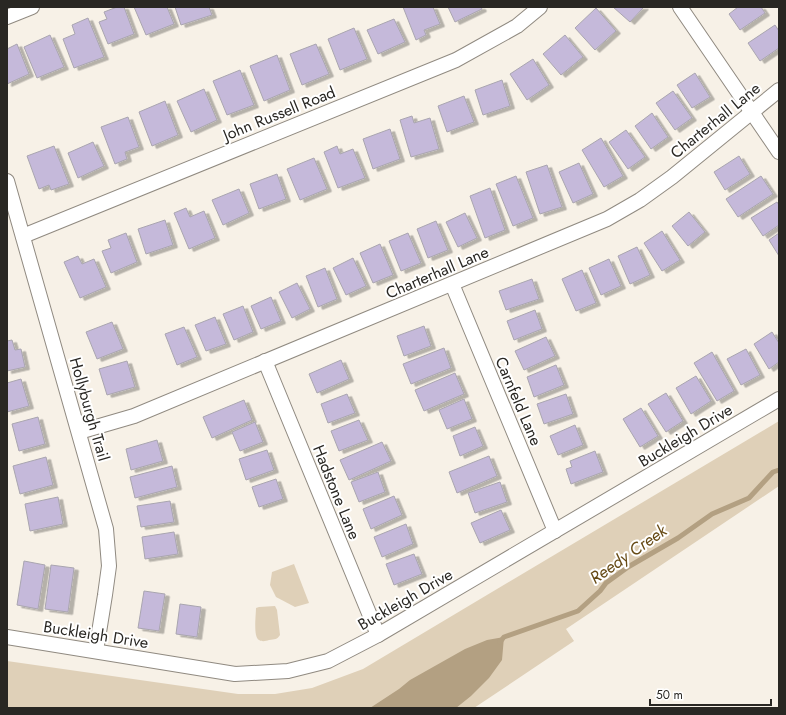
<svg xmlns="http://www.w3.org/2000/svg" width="786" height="715" font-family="Jost,sans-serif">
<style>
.green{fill:#dfd0b8}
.water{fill:#b3a082}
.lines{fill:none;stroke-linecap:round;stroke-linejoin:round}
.stream{stroke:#b3a082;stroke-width:5}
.building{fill:#c5b9da;stroke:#a9a5af;filter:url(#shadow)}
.street-casing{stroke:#908a81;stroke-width:16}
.street{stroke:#fff;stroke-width:14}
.labels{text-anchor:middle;stroke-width:4;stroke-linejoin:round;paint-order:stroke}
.street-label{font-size:16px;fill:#292723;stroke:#fff}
.water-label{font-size:17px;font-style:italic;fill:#674b16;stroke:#fff}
</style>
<defs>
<filter id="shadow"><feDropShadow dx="4.5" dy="2.5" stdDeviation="0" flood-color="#0004"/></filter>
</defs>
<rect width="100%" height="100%" fill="#f7f1e7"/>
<g class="green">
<path d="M779,421V486L566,629L574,641L474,708H7V661L238,694H275L312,688L363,669Z"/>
<path d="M294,564L309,603L295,607L276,597L270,585L272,572Z"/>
<path d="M275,606L277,610L280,635C277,640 275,639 269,640C266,641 262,642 259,640C253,637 256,615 256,608L259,607Z"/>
</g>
<path class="water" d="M504,637L502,660L489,678L471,696L456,708H370L399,689L410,680L465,649L487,640Z"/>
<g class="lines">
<path class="stream" d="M500,642L504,637L578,611L600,591L606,583L628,567L678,538L712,514L749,498L773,472L779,470"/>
</g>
<g class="building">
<path d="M117,7H124L134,34L108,44L99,22L107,19L104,12Z"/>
<path d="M134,7H167L174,24L146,35Z"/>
<path d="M175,7H209L212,15L181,25Z"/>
<path d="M403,7H433L440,24L424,30L426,35L416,40Z"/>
<path d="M448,7H481L482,9L455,22Z"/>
<path d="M613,7H644L630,22Z"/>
<path d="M738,7H761L765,13L740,30L729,14Z"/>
<path d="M596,8L616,31L595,50L575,28Z"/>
<path d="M88,18L104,57L74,68L63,39L75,34L72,25Z"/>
<path d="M394,19L405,42L378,54L367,30Z"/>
<path d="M775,25L779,31V48L760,61L748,43Z"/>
<path d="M354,28L367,59L340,70L328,39Z"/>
<path d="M50,35L64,67L37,78L24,47Z"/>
<path d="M565,35L583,57L561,75L543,54Z"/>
<path d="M17,44L29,74L7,84V49Z"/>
<path d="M316,44L329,74L302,85L290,54Z"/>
<path d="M277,55L290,90L264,101L250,66Z"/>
<path d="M533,59L549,85L527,100L510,74Z"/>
<path d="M240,70L254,105L227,115L213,81Z"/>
<path d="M695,73L710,97L692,108L677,85Z"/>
<path d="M502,80L510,106L483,115L475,90Z"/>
<path d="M204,89L217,120L191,132L177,101Z"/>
<path d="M673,91L692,118L675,130L656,103Z"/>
<path d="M464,96L474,122L447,132L438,106Z"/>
<path d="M165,101L178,135L152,146L139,112Z"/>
<path d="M652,113L668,137L651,149L635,126Z"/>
<path d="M412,116L414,123L430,118L439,149L411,157L400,120Z"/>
<path d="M128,117L139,147L125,152L127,159L115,164L101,127Z"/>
<path d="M390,129L400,159L373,169L363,139Z"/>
<path d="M626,130L645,157L628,169L609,142Z"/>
<path d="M601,138L623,176L604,187L582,150Z"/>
<path d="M93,142L104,166L78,178L68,153Z"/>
<path d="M54,146L69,184L51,190L49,185L39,189L27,156Z"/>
<path d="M337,146L340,154L353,149L365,178L338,188L324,152Z"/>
<path d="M739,156L750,174L725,190L714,172Z"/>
<path d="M314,158L327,189L300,200L287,169Z"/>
<path d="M579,163L593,194L573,203L559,172Z"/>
<path d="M547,165L562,207L540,214L526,172Z"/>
<path d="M277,174L286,199L259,209L250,184Z"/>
<path d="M516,176L533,218L513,226L496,184Z"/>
<path d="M761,176L773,194L738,217L726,199Z"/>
<path d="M490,188L505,230L485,238L470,196Z"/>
<path d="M239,189L249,213L223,225L212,200Z"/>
<path d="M777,202L779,205V225L763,236L751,218Z"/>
<path d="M186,208L190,217L204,211L215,238L189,249L174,213Z"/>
<path d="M689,212L705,232L688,246L672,226Z"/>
<path d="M465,213L477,238L458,247L446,222Z"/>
<path d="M165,220L173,245L146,254L138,229Z"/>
<path d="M436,221L448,250L428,258L417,229Z"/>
<path d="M662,231L680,260L662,271L644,243Z"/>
<path d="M126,233L137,262L111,273L102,251L111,248L108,240Z"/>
<path d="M408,233L421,263L401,271L389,241Z"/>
<path d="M779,233V256L769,240Z"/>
<path d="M380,244L393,275L373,283L360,253Z"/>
<path d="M637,247L650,275L630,284L618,256Z"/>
<path d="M78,256L82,264L94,259L106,287L80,298L64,262Z"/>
<path d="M353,258L366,286L346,295L333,268Z"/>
<path d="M609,259L621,286L601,295L589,268Z"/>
<path d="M325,268L337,299L318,307L306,276Z"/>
<path d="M582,270L596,303L576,311L562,279Z"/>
<path d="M532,279L539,299L506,310L499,291Z"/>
<path d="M297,283L310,309L292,318L279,292Z"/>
<path d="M271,297L281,321L261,329L251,306Z"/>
<path d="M243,306L253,332L234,340L223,314Z"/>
<path d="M535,310L542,329L514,340L507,321Z"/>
<path d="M215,317L226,344L206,351L195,325Z"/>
<path d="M112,322L123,349L97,359L86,332Z"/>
<path d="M424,326L431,346L404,356L397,336Z"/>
<path d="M184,327L197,357L177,365L165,334Z"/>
<path d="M772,332L779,343V362L769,369L754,344Z"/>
<path d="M546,337L555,356L524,370L515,351Z"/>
<path d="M12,340L15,350L21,349L25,367L7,371V341Z"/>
<path d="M444,348L451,368L411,384L403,364Z"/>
<path d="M746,349L760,375L741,385L727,359Z"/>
<path d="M712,352L734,391L717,401L694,363Z"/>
<path d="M341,360L349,379L317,393L309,374Z"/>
<path d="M127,361L135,387L107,395L99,369Z"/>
<path d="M556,365L564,385L534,397L527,377Z"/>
<path d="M455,373L464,394L424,411L415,390Z"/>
<path d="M696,376L711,401L691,414L676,388Z"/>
<path d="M21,379L29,406L7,412V383Z"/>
<path d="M666,393L683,421L666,432L648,404Z"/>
<path d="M347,394L355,413L328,423L321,404Z"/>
<path d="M566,394L573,414L544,424L537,404Z"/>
<path d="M464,399L472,419L447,429L439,410Z"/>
<path d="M244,400L252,420L212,438L203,417Z"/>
<path d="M641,408L658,436L640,447L623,419Z"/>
<path d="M38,417L45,444L19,451L12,424Z"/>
<path d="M359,420L368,440L339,451L331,431Z"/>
<path d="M255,422L263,442L240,451L232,432Z"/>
<path d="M575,425L583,445L558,455L550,436Z"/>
<path d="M475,427L483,446L460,456L453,436Z"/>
<path d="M157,440L163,461L131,470L126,449Z"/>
<path d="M382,442L391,461L349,480L340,460Z"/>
<path d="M267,450L274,470L246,480L239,459Z"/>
<path d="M595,451L603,472L571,484L566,469L572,467L570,461Z"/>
<path d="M489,456L497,476L457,493L449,472Z"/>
<path d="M46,457L53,485L20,494L13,466Z"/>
<path d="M172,466L177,487L135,498L130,477Z"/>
<path d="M378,472L385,492L359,502L351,482Z"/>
<path d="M276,479L283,499L259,507L252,487Z"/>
<path d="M500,482L507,502L475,513L468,493Z"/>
<path d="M394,496L402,515L371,529L363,509Z"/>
<path d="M58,497L63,524L30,531L25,504Z"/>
<path d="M170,501L174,522L141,527L137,506Z"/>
<path d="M501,510L510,530L480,543L471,523Z"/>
<path d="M406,524L413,544L382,557L374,537Z"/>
<path d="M174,532L178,554L145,559L142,537Z"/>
<path d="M414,554L422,574L394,585L386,564Z"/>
<path d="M24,561L45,565L38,609L17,605Z"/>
<path d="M51,565L74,568L68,612L45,609Z"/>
<path d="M144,591L165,594L159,631L138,628Z"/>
<path d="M180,604L201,607L197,637L176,634Z"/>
</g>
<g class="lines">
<g class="street-casing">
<g id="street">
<path d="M680,7L779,152"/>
<path d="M7,17L32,7"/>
<path d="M7,181L106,529L109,566L105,595L96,651"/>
<path d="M23,236L456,60L517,26L540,7"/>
<path d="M452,284L555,531"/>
<path d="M265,361L378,635"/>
<path d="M79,432L134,416L607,219L640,200L672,177L779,90"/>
<path d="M7,637L235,674L288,671L328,661L378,635L779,399"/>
</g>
</g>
<use href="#street" class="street"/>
</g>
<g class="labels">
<g class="street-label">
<text transform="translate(279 113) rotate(-22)" y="6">John Russell Road</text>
<text transform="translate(715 120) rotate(-39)" y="6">Charterhall Lane</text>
<text transform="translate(437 272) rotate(-23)" y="6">Charterhall Lane</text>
<text transform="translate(519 401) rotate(67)" y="6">Carnfeld Lane</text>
<text transform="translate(90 409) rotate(74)" y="6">Hollyburgh Trail</text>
<text transform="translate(685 435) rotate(-31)" y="6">Buckleigh Drive</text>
<text transform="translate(337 492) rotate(68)" y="6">Hadstone Lane</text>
<text transform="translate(405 599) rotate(-30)" y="6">Buckleigh Drive</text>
<text transform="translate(96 634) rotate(9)" y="6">Buckleigh Drive</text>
</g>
<g class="water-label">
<text transform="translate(628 554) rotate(-35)" y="6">Reedy Creek</text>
</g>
</g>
<rect width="786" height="715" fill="none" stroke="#292723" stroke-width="16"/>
<path d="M650 699v6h121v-6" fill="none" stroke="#292723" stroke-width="2"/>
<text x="656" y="699" font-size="12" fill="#292723" stroke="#ffffff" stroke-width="3" paint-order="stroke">50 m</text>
</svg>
